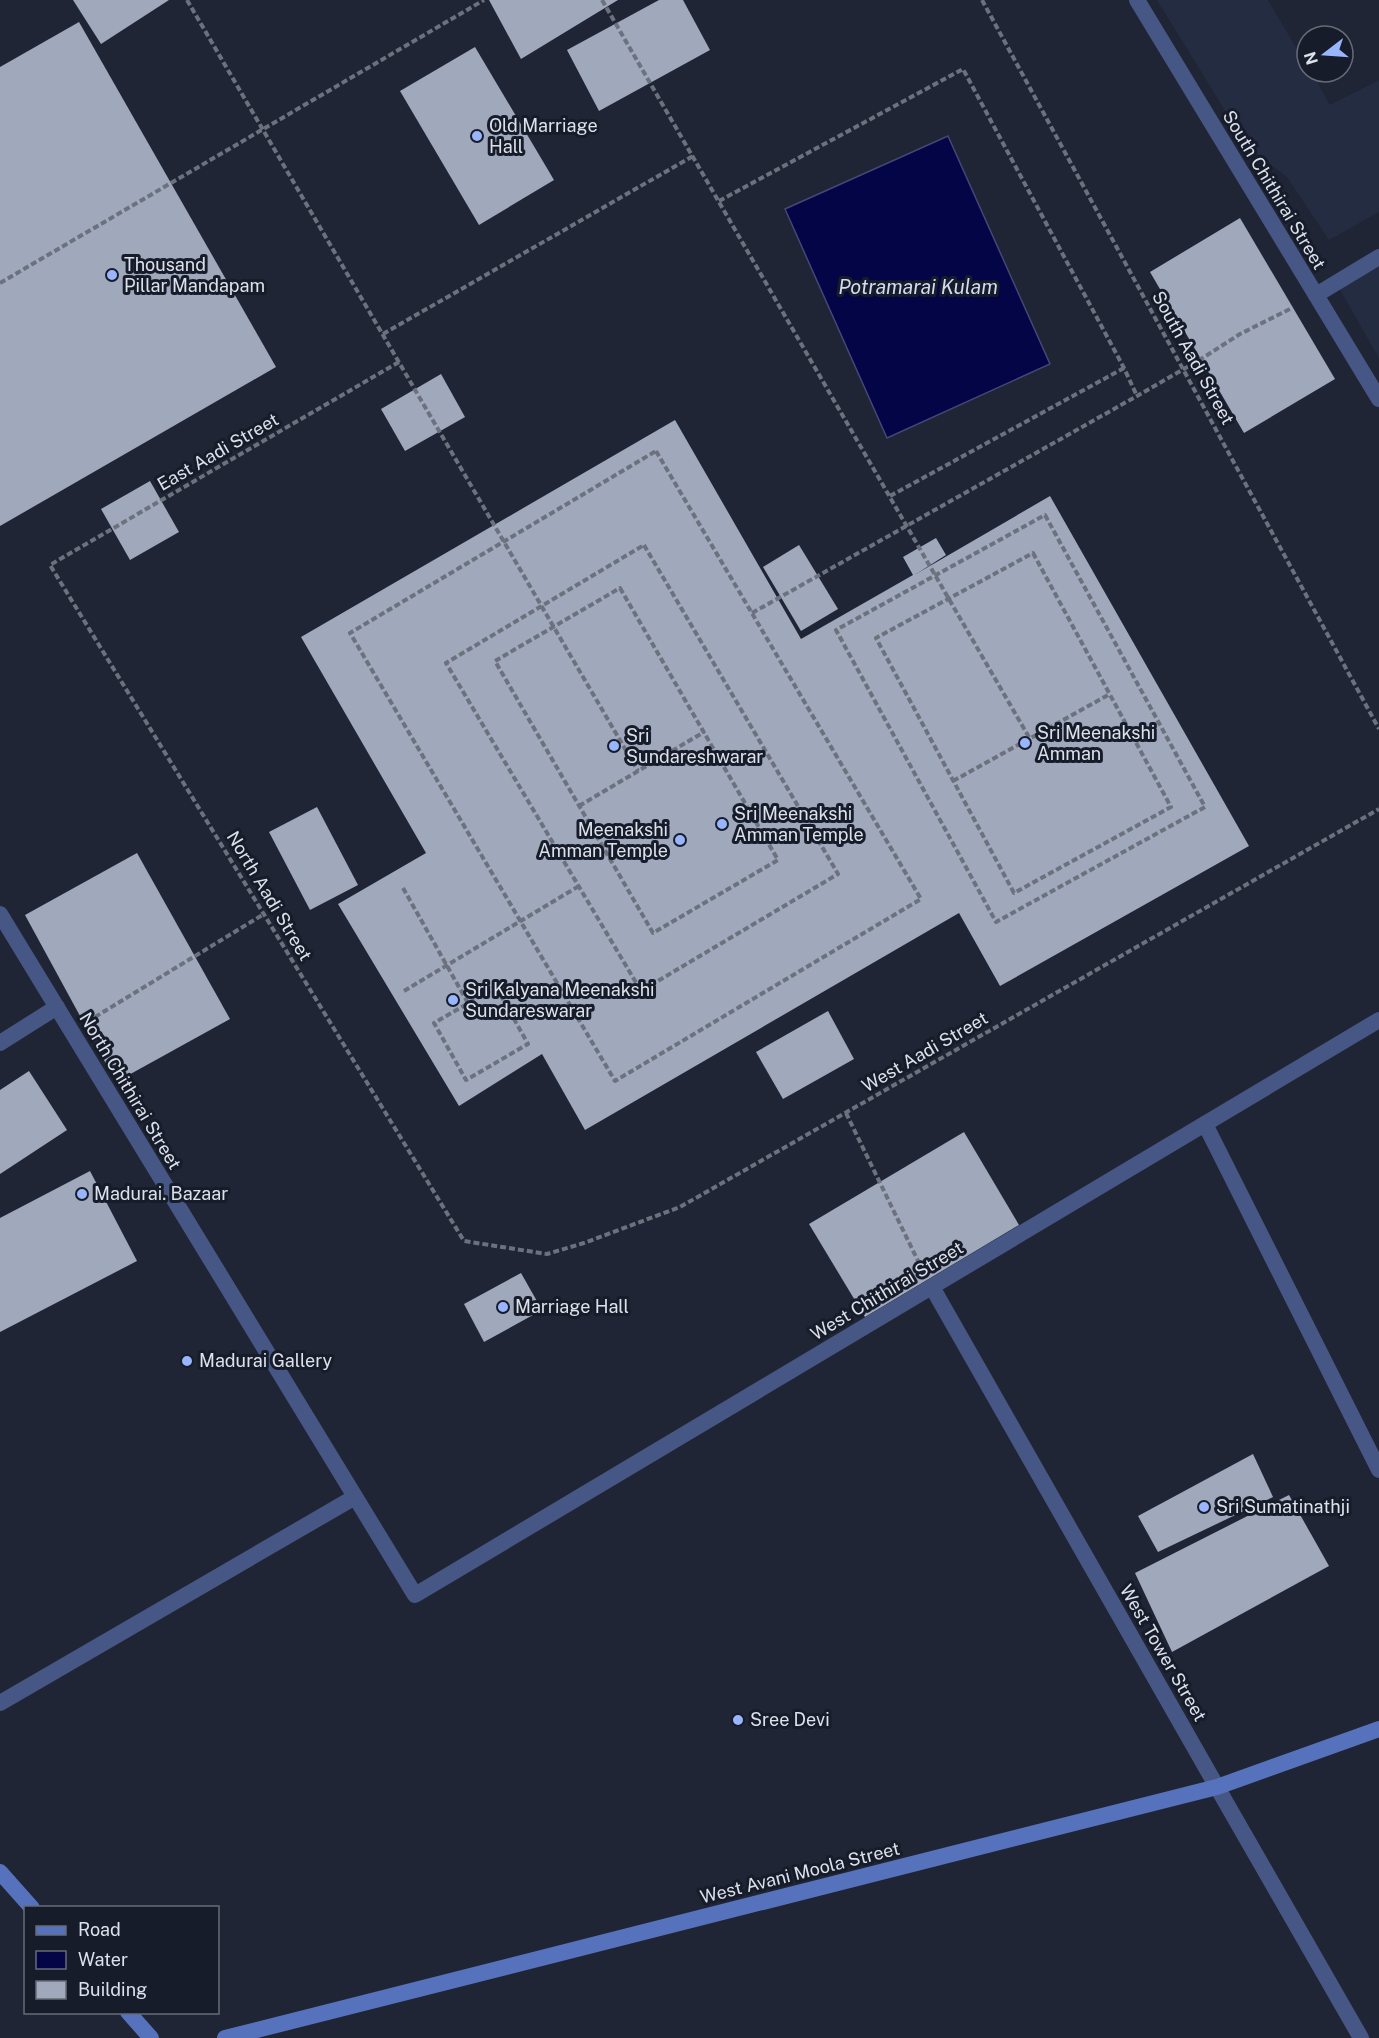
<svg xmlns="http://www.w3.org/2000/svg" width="1379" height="2038" font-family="'Public Sans',sans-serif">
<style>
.built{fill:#242c41}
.water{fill:#040547;stroke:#454778;stroke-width:1.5}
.building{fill:#a0a8bc}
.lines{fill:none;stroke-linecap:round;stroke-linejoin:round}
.path{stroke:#6c717e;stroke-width:4;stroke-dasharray:6 3;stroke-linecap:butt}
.pedestrian{stroke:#465786;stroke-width:16}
.minor{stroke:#465786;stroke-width:16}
.secondary{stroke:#5772bc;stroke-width:16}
.poi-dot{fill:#99b5fd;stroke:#161c2a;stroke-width:2}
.labels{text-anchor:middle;stroke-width:6;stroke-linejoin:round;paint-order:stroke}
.poi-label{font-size:18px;fill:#dde1eb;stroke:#161c2a;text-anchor:start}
.street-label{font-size:18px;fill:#dde1eb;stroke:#161c2a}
.water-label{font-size:20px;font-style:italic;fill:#d3dbf0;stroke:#161c2a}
</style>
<rect width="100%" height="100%" fill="#1f2534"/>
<g class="built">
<path d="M1157,0H1268L1307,66V72H1311L1330,105L1379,80V212L1329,240L1287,177L1248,148Z"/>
<path d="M1379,263V358L1338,286Z"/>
</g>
<path class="water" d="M948,136L1050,364L887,438L785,209Z"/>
<g class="building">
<path d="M73,0H169L101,44Z"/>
<path d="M489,0H618L521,59Z"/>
<path d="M659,0H683L710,50L599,111L567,50Z"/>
<path d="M79,22L276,367L0,526V67Z"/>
<path d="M475,47L554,180L479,225L400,91Z"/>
<path d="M1240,218L1335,379L1244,433L1150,272Z"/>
<path d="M441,374L465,417L405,451L381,409Z"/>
<path d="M675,420L801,639L913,575L903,557L936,538L946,555L916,574L1050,496L1249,846L1000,986L959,913L585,1130L542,1054L459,1106L338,904L426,853L301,637Z"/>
<path d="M150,481L179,532L130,560L101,509Z"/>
<path d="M799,545L838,609L801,631L763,567Z"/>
<path d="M317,807L358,885L310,910L269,832Z"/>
<path d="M137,853L230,1019L116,1082L25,915Z"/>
<path d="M828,1011L854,1059L783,1099L756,1052Z"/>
<path d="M29,1071L67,1130L0,1174V1090Z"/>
<path d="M964,1132L1019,1225L865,1317L809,1224Z"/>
<path d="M90,1171L137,1261L0,1332V1218Z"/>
<path d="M521,1273L542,1310L484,1342L464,1304Z"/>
<path d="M1253,1454L1273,1497L1158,1552L1138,1516Z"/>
<path d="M1289,1495L1329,1566L1172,1652L1135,1573Z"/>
</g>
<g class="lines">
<g class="path">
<path d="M187,0L638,771"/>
<path d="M602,0L1030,739"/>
<path d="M982,0L1379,729"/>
<path d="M719,201L963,69L1124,368L1137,396"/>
<path d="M0,283L484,0"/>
<path d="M383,334L693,156"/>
<path d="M399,362L50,565L464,1241L547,1254L584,1243L680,1207L1379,809"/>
<path d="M656,451L921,899L615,1081L350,633Z"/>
<path d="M890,496L1124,368"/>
<path d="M1045,515L1205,807L996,922L836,630Z"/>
<path d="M644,545L838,874L641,991L446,663Z"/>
<path d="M1033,553L1171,807L1014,893L876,638Z"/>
<path d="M620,588L778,860L653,933L495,661Z"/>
<path d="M752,613L1137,396L1201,359L1240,334L1292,308"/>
<path d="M953,781L1110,694"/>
<path d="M579,806L704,732"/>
<path d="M403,888L468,1003"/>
<path d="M496,987L528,1044L466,1080L434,1023Z"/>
<path d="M404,991L579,886"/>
<path d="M95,1017L264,914"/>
<path d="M846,1113L919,1263"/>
</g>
<g class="pedestrian">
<path d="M1137,0L1379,399"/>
<path d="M1316,295L1379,257"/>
<path d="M0,914L415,1595L1379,1020"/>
<path d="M0,1043L57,1007"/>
<path d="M932,1287L1217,1787"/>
<path d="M0,1703L355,1497"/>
</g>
<g class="minor">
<path d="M1205,1124L1379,1470"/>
<path d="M1217,1787L1361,2038"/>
</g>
<g class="secondary">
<path d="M0,1872L32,1908"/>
<path d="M128,2012L151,2038"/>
<path d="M225,2038L1217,1787L1379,1729"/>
</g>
</g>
<g class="poi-dot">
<circle cx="477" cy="136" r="6"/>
<circle cx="112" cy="275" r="6"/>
<circle cx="1025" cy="743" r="6"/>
<circle cx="614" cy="746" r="6"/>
<circle cx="722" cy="824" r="6"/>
<circle cx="680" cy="840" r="6"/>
<circle cx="453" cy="1000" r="6"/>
<circle cx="82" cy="1194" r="6"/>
<circle cx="503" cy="1307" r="6"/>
<circle cx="187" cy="1361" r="6"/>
<circle cx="1204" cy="1507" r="6"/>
<circle cx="738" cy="1720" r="6"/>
</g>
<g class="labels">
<g class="poi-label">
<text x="489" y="132">Old Marriage<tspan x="489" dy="21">Hall</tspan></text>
<text x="124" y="271">Thousand<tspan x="124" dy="21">Pillar Mandapam</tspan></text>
<text x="1037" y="739">Sri Meenakshi<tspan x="1037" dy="21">Amman</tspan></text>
<text x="626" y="742">Sri<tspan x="626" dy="21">Sundareshwarar</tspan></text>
<text x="734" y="820">Sri Meenakshi<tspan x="734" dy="21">Amman Temple</tspan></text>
<text x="668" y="836" text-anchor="end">Meenakshi<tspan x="668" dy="21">Amman Temple</tspan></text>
<text x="465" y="996">Sri Kalyana Meenakshi<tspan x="465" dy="21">Sundareswarar</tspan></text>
<text x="94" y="1200">Madurai. Bazaar</text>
<text x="515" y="1313">Marriage Hall</text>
<text x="199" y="1367">Madurai Gallery</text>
<text x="1216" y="1513">Sri Sumatinathji</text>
<text x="750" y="1726">Sree Devi</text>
</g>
<g class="street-label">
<text transform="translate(1274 190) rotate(59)" y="6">South Chithirai Street</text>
<text transform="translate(1193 358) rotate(61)" y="6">South Aadi Street</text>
<text transform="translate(218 452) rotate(-30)" y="6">East Aadi Street</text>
<text transform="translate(269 896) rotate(59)" y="6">North Aadi Street</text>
<text transform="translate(925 1052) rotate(-30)" y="6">West Aadi Street</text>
<text transform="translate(130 1091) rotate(59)" y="6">North Chithirai Street</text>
<text transform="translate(887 1291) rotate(-31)" y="6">West Chithirai Street</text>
<text transform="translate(1163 1653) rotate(60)" y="6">West Tower Street</text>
<text transform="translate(800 1873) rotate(-14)" y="6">West Avani Moola Street</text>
</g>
<g class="water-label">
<text x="918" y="294">Potramarai Kulam</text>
</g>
</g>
<rect x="24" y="1906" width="195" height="108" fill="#161c2a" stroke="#666b77" stroke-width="1.5"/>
<rect x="36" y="1926" width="30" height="9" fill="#5772bc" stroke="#666b77" stroke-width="1.5"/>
<text x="78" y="1936" font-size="18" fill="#dde1eb">Road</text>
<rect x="36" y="1951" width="30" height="18" fill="#040547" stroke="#666b77" stroke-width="1.5"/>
<text x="78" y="1966" font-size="18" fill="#dde1eb">Water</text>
<rect x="36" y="1981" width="30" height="18" fill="#a0a8bc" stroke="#666b77" stroke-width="1.5"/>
<text x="78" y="1996" font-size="18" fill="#dde1eb">Building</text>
<g transform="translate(1325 54) rotate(253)"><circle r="28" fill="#161c2a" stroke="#666b77" stroke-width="1.5"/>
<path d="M0-4.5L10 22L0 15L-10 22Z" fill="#99b5fd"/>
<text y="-9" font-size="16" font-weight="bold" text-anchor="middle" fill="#dde1eb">N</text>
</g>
</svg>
